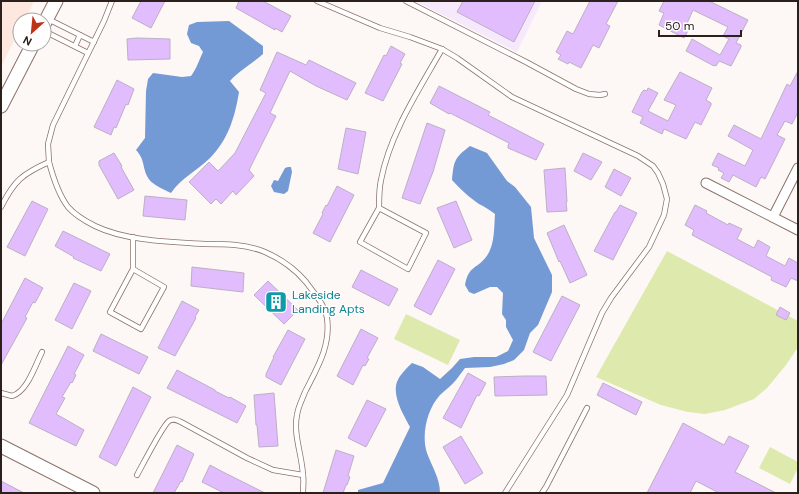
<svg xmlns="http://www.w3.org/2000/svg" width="799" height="494" font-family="'DM Sans',sans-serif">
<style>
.commercial{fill:#f7e9fc}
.built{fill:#fee7df}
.green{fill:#dee9ae}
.water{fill:#749ad5}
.building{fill:#e1bdfe;stroke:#bcafc6}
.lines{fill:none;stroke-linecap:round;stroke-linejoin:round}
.service-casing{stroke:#8c7269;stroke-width:6}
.minor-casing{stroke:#8c7269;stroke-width:11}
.secondary-casing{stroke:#8c7269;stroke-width:15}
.service{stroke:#fff;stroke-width:4.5}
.minor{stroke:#fff;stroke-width:9}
.secondary{stroke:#fff;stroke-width:13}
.labels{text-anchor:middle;stroke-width:3;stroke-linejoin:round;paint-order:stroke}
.culture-label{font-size:12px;fill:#0d838f;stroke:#fff;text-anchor:start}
</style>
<rect width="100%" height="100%" fill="#fdf7f5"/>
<path class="commercial" d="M415,1H542L517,52Z"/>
<path class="built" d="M1,1H34L25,20H20V29L1,67Z"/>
<g class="green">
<path d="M667,251L798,321V347L786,365L767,388L754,399L725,410L705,414L688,412L661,405L596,377Z"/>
<path d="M406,314L460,340L448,365L394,339Z"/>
<path d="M770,447L798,462V468L790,484L759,468Z"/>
</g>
<g class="water">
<path d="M229,21L263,46V54C252,64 240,70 230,81L239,92C235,117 228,140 210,158C197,171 181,178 171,193C163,189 150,184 147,176C142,165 145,160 136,150L145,138L146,91L148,79L153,73L182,77L191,76C197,68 199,60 203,52L199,46L191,43L187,34L189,25L197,22Z"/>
<path d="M470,146L487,153L507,181L515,187L531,207L534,238L552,275V292L538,325L530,333L524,350L514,360L504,364L490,367L465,368C462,372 459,376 456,380C451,386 445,390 440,395C427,409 421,435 427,453C432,467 440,478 440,493H358V490L383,483L410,427C404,416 394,399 396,386C397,377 406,369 412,363L423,367L440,379L452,368L460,359L474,357H496L508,351L513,340L506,327V320L502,314L503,293L497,287H490L474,294L469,292L465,285C469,265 476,270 486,257C495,246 494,227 495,214C490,210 485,207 479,204C470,198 459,188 452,180C454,161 454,158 470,146Z"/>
<path d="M288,167H291L292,172L288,191L284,194L274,192L271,186L274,180L278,181L285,168Z"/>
</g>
<g class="building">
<path d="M141,1H165L151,28L132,18Z"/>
<path d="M239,1H263L291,16L282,32L275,28V30L236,8Z"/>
<path d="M463,1H535L514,42L457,12Z"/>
<path d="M590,1H618L606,24L610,26L599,48L593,45L581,68L569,62L568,64L558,59L561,55L556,52L567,31L573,34Z"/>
<path d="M664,1H709L748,20L736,43L741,45V47L731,66L719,61L716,66L714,65V66L686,51L692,39L720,55L729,39L723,36L728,27L693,10L685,28L689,29L684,38L659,25L664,13L659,11Z"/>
<path d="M137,38L170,39V59L128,60L127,39Z"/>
<path d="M391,46L405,54L400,63L402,64L383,101L365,93L384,55L386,56Z"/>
<path d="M277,52L306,65L309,60L356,83L347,100L316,86L290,71L270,113L276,116L249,170L254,176L236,195L233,191L221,204L216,199L211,204L189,182L209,162L218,171L235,153L266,93L260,90Z"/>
<path d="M798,71V112L792,124L785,121L777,135L785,139L765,179L761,177L756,187L733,175L729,182L721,178L724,173L718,170L719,168L712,165L718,153L745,166L753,150L728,136L734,125L761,139L787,84L790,86Z"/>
<path d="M680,72L712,88L706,100L711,103V105L701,125L695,122L686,139L664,129L662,134L640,123L643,117L632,112L642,92L644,90L647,91L648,88L658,93L648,111L668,121L676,105L664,100Z"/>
<path d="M117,80L134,89L128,105L126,104L116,128L114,127L111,135L94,127Z"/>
<path d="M439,86L490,112L488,115L544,144L536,160L508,148V146L509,143L450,113L449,114L430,103Z"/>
<path d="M427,123L445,130L433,172L420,204L402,198Z"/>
<path d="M346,128L366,132L358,174L338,169Z"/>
<path d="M114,153L122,166L121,167L134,190L118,199L99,165V161Z"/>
<path d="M583,153L602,162L591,180L574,171Z"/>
<path d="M565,168L567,202H566L567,211L547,212L544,170Z"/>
<path d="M614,169L631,178L621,196L605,187Z"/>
<path d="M337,186L354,195L330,242L313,233L323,214L322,213L326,205L327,206Z"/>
<path d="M145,196L187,200L185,220L143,216Z"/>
<path d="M32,201L48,209L25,256L7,247Z"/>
<path d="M456,201L472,240L454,248L437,208Z"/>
<path d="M620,205L637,213L613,260L594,251L615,212H616Z"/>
<path d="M695,205L707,211L706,213L728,225L729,223L742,229L737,239L754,248L758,240L770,247L766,256L785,266L789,258L798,263V281L791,278L786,287L771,280L772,277L692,235L694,230L685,225Z"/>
<path d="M564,225L587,275L570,283L560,261L559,262L547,233Z"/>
<path d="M63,231L110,254L101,271L73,258L74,257L55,246Z"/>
<path d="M438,260L455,269L431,315L414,306Z"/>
<path d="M192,267L244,273L243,292L191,286Z"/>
<path d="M361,270L398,289L389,306L352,287Z"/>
<path d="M25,278L43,288L35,303L33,302L25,317L27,318L1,365V324Z"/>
<path d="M268,281L298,310L284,324L254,295Z"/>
<path d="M74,283L91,291L72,329L55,320Z"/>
<path d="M562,296L580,305L551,361L533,352Z"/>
<path d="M182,301L199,310L195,317L196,318L175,356L158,348Z"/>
<path d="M780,307L790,313L786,320L776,315Z"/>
<path d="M361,329L378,338L367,358L369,359L365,366L363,365L353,385L337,376Z"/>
<path d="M288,330L305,339L281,385L266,377V374L274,357H273Z"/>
<path d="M101,334L148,357L139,374L93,351Z"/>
<path d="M68,346L84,355L74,374L76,375L72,383L71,382L62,397L65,398L56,414L84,430L76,446L29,423Z"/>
<path d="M177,370L215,390V391L229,398L230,397L246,406L237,423L167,388Z"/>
<path d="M468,373L486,383L479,396L477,395L461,428L443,418Z"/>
<path d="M524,376H546L547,395L495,396L494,377Z"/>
<path d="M603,383L642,402L636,415L597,395Z"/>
<path d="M133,387L151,397L116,466L99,457Z"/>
<path d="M274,393L278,446L259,447L257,425H256L254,395Z"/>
<path d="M367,400L386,409L366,447L348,438Z"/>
<path d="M683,423L724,445L729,436L749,446L735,472L776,493H719L696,481L690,493H647Z"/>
<path d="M461,436L483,473L465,484L443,447Z"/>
<path d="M177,445L194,454L182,482L181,481L174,493H153Z"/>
<path d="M336,450L354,456L348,476L350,477L347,485H346L343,493H323Z"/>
<path d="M210,465L223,472L265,493H224L202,482Z"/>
<path d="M1,481L24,493H1Z"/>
</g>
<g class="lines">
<g class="service-casing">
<g id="service">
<path d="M317,1L380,28L410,37L442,49L457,58L512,97L638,156L653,166L658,173L663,184L667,199L664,215L649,247L611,298L602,313L567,395L505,493"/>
<path d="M406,1L526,62L576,89L589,94L600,95L605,94"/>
<path d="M48,19L94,42"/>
<path d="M44,31L88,53"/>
<path d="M75,46L80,35"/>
<path d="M49,162L48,144L53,125L104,21L112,1"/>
<path d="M1,207C14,181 22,174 49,162C53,177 58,194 68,207C75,215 85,221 95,226C126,241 171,242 205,244C225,244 246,244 265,252C281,259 295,269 306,282C314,293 325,305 327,318C331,346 317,368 305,392C302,400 298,407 297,415C293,434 302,455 303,475C304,481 303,487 303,493"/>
<path d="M379,208L360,242L408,269L426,233L379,208C379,199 379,189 381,180C390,133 419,90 442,49"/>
<path d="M133,237V269L110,312L141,329L164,287L133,269"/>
<path d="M1,393L12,396C27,392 35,366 42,352"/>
<path d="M137,475C142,466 163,425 169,421C173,418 177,420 181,422L247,458L273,470L303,475"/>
<path d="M542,493L546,487L587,408"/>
</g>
</g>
<g class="minor-casing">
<g id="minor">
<path d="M706,183L798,230"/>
<path d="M773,217L798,168"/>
</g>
</g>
<g class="secondary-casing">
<g id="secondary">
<path d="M44,24L56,1"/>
<path d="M1,106L33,44"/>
<path d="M1,446L93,493"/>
</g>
</g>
<use href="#service" class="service"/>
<use href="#minor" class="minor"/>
<use href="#secondary" class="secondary"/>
</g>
<defs>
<g id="building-square" transform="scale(1.15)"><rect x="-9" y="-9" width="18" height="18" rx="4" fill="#0f9aa8" stroke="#fff"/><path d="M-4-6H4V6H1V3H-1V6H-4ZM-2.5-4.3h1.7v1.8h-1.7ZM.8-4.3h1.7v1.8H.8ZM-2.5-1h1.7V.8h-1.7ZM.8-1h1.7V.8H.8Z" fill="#fff"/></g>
</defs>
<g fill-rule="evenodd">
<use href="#building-square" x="276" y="302"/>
</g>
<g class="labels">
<g class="culture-label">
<text x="292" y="299">Lakeside<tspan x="292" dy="14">Landing Apts</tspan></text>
</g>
</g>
<rect width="799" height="494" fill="none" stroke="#2b201c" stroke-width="4"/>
<g transform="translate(32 32) rotate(207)"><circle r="19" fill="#ffffff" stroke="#aaa6a4"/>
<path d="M0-3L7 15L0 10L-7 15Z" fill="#be3318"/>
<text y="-6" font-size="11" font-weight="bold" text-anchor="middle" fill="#2b201c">N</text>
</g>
<path d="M659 30v6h82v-6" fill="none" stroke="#2b201c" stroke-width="2"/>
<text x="665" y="30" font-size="12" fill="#2b201c" stroke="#ffffff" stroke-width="3" paint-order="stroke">50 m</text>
</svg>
